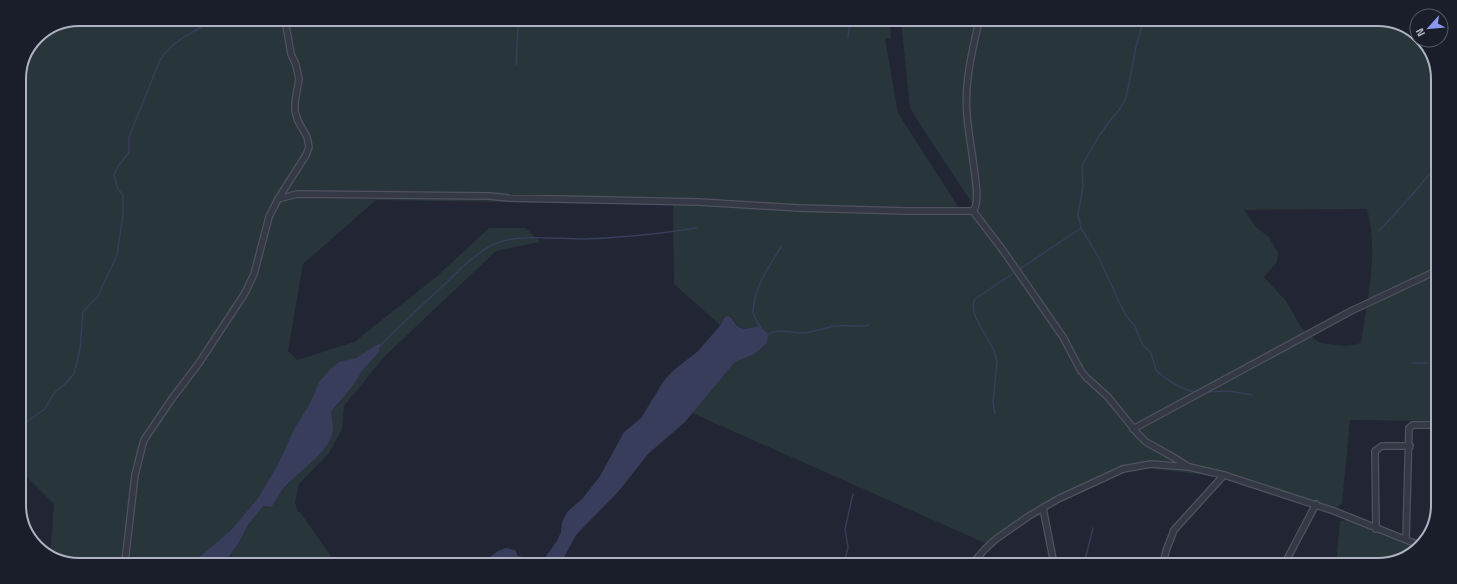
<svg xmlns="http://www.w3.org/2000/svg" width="1457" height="584" font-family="'Titillium Web',sans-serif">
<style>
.green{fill:#28353a;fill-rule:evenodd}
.water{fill:#373d5a}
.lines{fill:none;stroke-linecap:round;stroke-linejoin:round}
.stream{stroke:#373d5a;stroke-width:1.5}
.minor-casing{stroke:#4f5260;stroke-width:8}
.minor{stroke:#353845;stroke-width:5.5}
.rim{fill:none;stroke:#afb2c2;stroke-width:2}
</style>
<rect width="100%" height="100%" fill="#222534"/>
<g class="green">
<path d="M79,19L890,21L891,38H885L898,113L959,208H975L910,109L901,21L1397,22L1417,36V40H1422L1426,43L1438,75L1435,421L1350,420L1342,504L1335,508L1326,509L1214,476L1128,466L1076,488L985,543L692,413L735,362L753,355L767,343V332L759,326L748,329L739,327L730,316H728L725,317L720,325L674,284L673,205L376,200L303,264L288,351L297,360L354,342L436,277L489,228H526L540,242L496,251L384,357L344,406L342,429L329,453L299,484L295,503L298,512H300L335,562H225L238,544L249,524L263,505L268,507L275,503L281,492L300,471L312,462L331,422L332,410C353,388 361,373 374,346L319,382L310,403L294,429L279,462L258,498L231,530L197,559L200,562H60L50,555L54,504L19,469V75L37,36ZM1367,209C1379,252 1367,300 1361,343L1347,346L1320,343L1303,330L1286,301L1264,277L1277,262L1278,253L1269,237L1256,227L1244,210Z"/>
<path d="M1355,518L1418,541L1420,543L1411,555L1378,565H1336L1340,521Z"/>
</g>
<g class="water">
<path d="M728,316C732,317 732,319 735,323C741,332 750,328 759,326L767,332L768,335L767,343L758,351L753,355L735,362L685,422L648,454L618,492L576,535L561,563H541L557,541L561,532L562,522L567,512L583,498L600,476L624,432L641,418L665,379L675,369L697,352L719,327L725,317Z"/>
<path d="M380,344L379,352L362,371L354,384L343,398L332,410C331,417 333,424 333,431C330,453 294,474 281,492C278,497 275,503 271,507L263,506L249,524L238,544L225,562H200L197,559L231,530L258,498L279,462L294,429L310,403L319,382L330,369L339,362L356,358L374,346Z"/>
<path d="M506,548L515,550L518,556L530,558L532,563H481L498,551Z"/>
</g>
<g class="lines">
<g class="stream">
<path d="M1143,22L1136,47L1126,98L1119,110L1112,118L1099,136L1084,162L1082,169L1083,187L1078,214L1081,228L1099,258L1121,306L1127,317L1135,326L1142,344L1151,353L1156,370C1163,378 1186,392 1196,392"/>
<path d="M848,37L850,21"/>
<path d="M516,65L518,27L520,20"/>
<path d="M1379,231L1412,195L1437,165"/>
<path d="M761,328C759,324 753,316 753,312C754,287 769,267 781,247"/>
<path d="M767,335C778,327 791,334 804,333C814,332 824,328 834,326C846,325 857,327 869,325"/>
<path d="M379,347C400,325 423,304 445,284C459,270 479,250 497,243C519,234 558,239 582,239C621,238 658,234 697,228"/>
<path d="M1413,363H1427L1436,365"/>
<path d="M1206,392L1228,391L1252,395"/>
<path d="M995,414L993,403L997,361C995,341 966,317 975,299L1081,228"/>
<path d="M19,427L45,409L54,393L65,384L74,374L80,349L83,312L98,296L117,255L123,214V195L118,189L114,175L119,165L129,152V137L160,60C174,39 197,29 220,19"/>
<path d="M195,562V560L201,556"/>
<path d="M844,564L848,547L845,529L853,494"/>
<path d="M1084,564L1093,528"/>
</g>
<g class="minor-casing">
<g id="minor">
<path d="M278,199L297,194L489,196L509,198L699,202L799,208L906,211H973C981,202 974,172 973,160C971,145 968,130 967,115C964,83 972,52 979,21"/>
<path d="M973,211L1002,249L1063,337L1081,371L1087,378L1108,397L1138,434L1146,442L1173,457L1189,467"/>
<path d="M1133,429L1351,311L1436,271"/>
<path d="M1043,508L1054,564"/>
<path d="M1376,529L1375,451L1382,446H1410"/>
<path d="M1406,539L1409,428L1413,425H1435"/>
<path d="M125,562L135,475L142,447L144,440L171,400L199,363L245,293L254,274L269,217L278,199L306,155L309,147L307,137L298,121L295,111V102L299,79L296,65L291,54L285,20"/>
<path d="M972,564L985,549L996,539L1029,516L1058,499L1123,469L1151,464L1189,467L1224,475L1334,511L1419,545"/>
<path d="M1163,564L1166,551L1174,530L1224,475"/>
<path d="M1284,565L1316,504"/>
</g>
</g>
<use href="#minor" class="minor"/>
</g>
<path d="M0 0H1457V584H0ZM79 26H1378A53 53 0 0 1 1431 79V505A53 53 0 0 1 1378 558H79A53 53 0 0 1 26 505V79A53 53 0 0 1 79 26Z" fill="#1a1d2a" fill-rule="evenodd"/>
<path class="rim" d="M79 26H1378A53 53 0 0 1 1431 79V505A53 53 0 0 1 1378 558H79A53 53 0 0 1 26 505V79A53 53 0 0 1 79 26Z"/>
<g transform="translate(1429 28) rotate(243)"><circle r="19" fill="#1a1d2a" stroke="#565967"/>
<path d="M0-3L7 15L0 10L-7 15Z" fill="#8a97ec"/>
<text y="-6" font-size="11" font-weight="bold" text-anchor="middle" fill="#afb2c2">N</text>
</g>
</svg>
